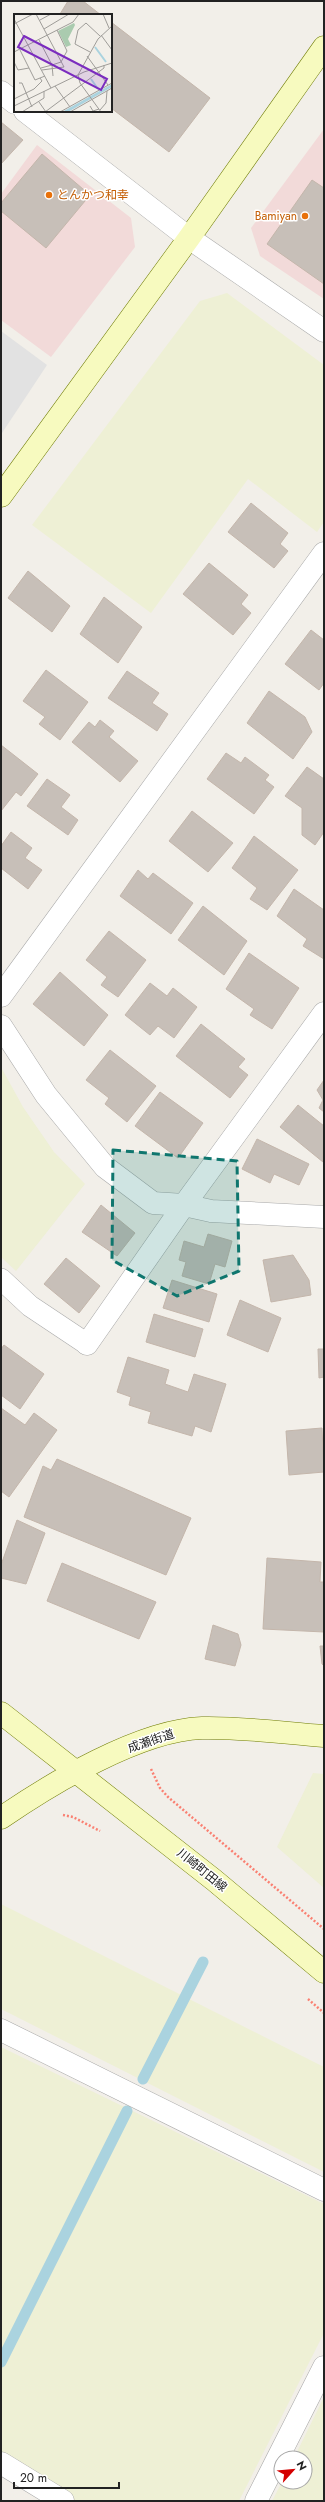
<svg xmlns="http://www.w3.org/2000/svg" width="325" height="2502" font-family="Jost,'Noto Sans JP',sans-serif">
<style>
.commercial{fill:#f2dad9}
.farmland{fill:#eef0d5}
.parking{fill:#e2e2e2}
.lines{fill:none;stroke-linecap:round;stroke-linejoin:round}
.stream{stroke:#aad3df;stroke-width:11}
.building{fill:#c7bfb8;stroke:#c4b6ab}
.lane-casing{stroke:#a9a9a9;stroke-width:22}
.street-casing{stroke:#a9a9a9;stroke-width:23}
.secondary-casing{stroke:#707d05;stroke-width:23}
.path{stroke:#fa8072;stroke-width:2.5;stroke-dasharray:2 2;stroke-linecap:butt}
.lane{stroke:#fff;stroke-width:21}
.street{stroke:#fff;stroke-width:22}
.secondary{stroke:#f7fabf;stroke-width:22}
.marked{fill:#0f766e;fill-opacity:0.2;stroke:#0f766e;stroke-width:3;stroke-dasharray:8 5;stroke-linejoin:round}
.food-dot{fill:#e8710a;stroke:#fff;stroke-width:1.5}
.labels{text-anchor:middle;stroke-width:3;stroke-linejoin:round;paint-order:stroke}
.food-label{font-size:12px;fill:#c56008;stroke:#fff;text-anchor:start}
.street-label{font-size:12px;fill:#222;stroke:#fff}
.inset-river{fill:none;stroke:#aad3df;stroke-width:2}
.inset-road{fill:none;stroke:#9f9d99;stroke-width:1}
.view{fill:#7b2cbf;fill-opacity:0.15;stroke:#7b2cbf;stroke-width:2}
.inset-edge{fill:none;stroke:#222;stroke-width:2}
</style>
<rect width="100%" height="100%" fill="#f2efe9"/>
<g class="commercial">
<path d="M324,129V299L260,256L251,228Z"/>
<path d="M37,145L131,218L135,247L51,357L1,320V194Z"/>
</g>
<g class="farmland">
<path d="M227,293L324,365V522L317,532L248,479L151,613L32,525L200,301Z"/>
<path d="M1,1067L23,1107L54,1152L85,1184L16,1271L1,1257Z"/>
<path d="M313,1773L324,1774V1888L277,1847Z"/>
<path d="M1,1904L324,2067V2172L1,2009Z"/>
<path d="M1,2047L324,2204V2333L239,2501H76L1,2453Z"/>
<path d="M324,2397V2501H272L282,2482H305V2458H294Z"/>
</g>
<path class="parking" d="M1,331L47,365L2,433L1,432Z"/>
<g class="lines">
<g class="stream">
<path d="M143,2079L203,1962"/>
<path d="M1,2362L127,2111"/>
</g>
</g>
<g class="building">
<path d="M68,1H83L101,15H61L60,14Z"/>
<path d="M111,22L210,98L169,152L111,108Z"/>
<path d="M1,122L23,140L1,164Z"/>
<path d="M42,154L90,195L46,248L1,211V203Z"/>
<path d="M312,180L324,188V284L267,244Z"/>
<path d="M251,503L288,533L280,544L288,551L274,568L228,532Z"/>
<path d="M209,563L248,595L241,604L251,613L233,635L183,594Z"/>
<path d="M28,571L70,606L52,632L8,598Z"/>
<path d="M104,597L142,627L118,663L80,634Z"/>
<path d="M311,630L324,640V683L319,690L285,664Z"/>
<path d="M46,670L88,702L60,740L39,724L45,717L23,701Z"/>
<path d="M127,671L159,693L152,703L168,714L157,731L108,698Z"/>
<path d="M269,691L305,717L312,732L293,759L247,723Z"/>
<path d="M100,720L114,731L109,737L138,761L120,782L72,742L89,722L95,727Z"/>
<path d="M1,745L38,774L21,796L16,792L1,811Z"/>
<path d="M226,753L241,763L245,757L269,775L265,780L274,787L254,814L207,779Z"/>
<path d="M307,767L324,779V832L315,845L302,835V808L285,796Z"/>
<path d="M47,779L70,795L61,807L78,820L68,835L27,806Z"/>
<path d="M192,811L233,843L208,872L169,841Z"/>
<path d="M11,832L32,848L25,858L42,870L28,889L1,868V846Z"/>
<path d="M254,836L298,870L267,910L250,899L257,888L232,868Z"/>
<path d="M138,870L148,879L153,873L193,903L171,934L120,896Z"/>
<path d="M294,889L324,910V959L303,946L307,939L277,916Z"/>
<path d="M203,906L247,941L224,975L178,940Z"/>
<path d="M109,931L146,960L118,997L101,985L107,977L86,960Z"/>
<path d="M249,953L299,988L272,1029L250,1015L254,1009L226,989Z"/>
<path d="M60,972L108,1015L84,1046L33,1004Z"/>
<path d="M150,983L167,996L173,988L197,1007L174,1038L158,1026L150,1035L125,1015Z"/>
<path d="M201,1024L245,1059L238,1067L248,1075L230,1098L176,1056Z"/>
<path d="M110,1050L156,1086L127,1122L105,1104L109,1098L86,1080Z"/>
<path d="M324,1080V1112L319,1108L323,1100L317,1090Z"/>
<path d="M160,1092L203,1123L178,1158L135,1126Z"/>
<path d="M298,1105L324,1126L323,1162L280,1127Z"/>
<path d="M257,1139L309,1164L299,1185L274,1174L270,1183L242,1169Z"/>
<path d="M101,1205L135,1233L117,1256L82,1232Z"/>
<path d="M208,1234L232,1241L225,1267L215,1264L209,1284L182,1276L186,1262L179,1260L184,1241L204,1247Z"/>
<path d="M293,1255L309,1280L311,1295L271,1302L263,1260Z"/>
<path d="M66,1258L100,1286L79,1313L44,1284Z"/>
<path d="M172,1280L217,1294L209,1322L163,1308Z"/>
<path d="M240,1300L281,1318L268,1352L227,1335Z"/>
<path d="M154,1314L203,1329L195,1357L146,1342Z"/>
<path d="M4,1345L44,1374L20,1409L1,1395V1349Z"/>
<path d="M318,1349H324V1377L319,1378Z"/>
<path d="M128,1357L169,1370L165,1384L188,1392L194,1374L226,1384L211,1432L195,1426L192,1436L148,1423L151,1412L129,1405L131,1397L117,1392Z"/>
<path d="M1,1408L25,1425L34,1413L57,1430L9,1497L1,1491Z"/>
<path d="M322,1428L324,1472L289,1475L286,1431Z"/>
<path d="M57,1459L191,1518L166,1575L24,1517L43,1466L51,1470Z"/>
<path d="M17,1520L45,1533L26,1584L1,1578V1565Z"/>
<path d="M267,1558L321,1562L320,1582H324V1632L263,1629Z"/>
<path d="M62,1563L156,1602L139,1639L47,1601Z"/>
<path d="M213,1625L238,1634L241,1645L235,1666L205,1659Z"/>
<path d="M320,1646H324V1666L322,1664Z"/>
</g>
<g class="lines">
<g class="lane-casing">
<path id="lane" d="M1,1279L30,1306L87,1344"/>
</g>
<g class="street-casing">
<g id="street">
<path d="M1,92L15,103"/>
<path d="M25,111L189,238L324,331"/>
<path d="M1,996L324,553"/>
<path d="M1,1026L46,1095L105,1167L153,1203L184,1205L211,1211L324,1217"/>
<path d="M87,1344L184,1205L324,1013"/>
<path d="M1,2030L324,2190"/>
<path d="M1,2463L63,2501"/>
<path d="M256,2501L324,2367"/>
</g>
</g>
<g class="secondary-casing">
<g id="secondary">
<path d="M1,496L189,238L324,47"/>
<path d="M1,1713L214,1880L324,1972"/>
<path d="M1,1818C52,1783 140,1730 202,1728C242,1727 284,1733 324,1736"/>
</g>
</g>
<g class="path">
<path d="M151,1769L160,1788L168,1797L324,1929"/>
<path d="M63,1815L73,1817L100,1831"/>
<path d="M308,1999L324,2013"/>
</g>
<use href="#lane" class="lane"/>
<use href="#street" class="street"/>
<use href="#secondary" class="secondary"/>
</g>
<path class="marked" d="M113,1150L237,1161L239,1271L177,1296L112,1260Z"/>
<g class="food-dot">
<circle cx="49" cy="195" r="4"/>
<circle cx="305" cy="216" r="4"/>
</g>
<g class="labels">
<g class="food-label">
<text x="57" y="199">とんかつ和幸</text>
<text x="297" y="220" text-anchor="end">Bamiyan</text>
</g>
<g class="street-label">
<text transform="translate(151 1741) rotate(-19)" y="4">成瀬街道</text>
<text transform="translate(202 1870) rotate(39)" y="4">川崎町田線</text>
</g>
</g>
<g transform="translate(14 14)">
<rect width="98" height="98" fill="#f2efe9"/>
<path d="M60,9L61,11L54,25L57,31L52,33L44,17Z" fill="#aacbaf"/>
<path d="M98,70V73L68,90L54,98H48Z" fill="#aad3df"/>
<path class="inset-river" d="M81,33L92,48M77,65L84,75"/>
<path class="inset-road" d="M22,0L50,53L28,56M89,0L95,14M0,5L37,74M26,6L37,0M0,10L19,0M30,15L55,0M87,21L98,36M25,26L38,51L47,48L53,37L43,16M6,36L21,66L31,62M0,38L59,8L65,0M76,38L61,30L64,16L72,9L86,22M73,42L94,71M0,48L4,56L15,54M27,54L38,51L39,62M64,61L66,69L87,98M64,61L84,25L98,12M5,69H8L18,93M41,72L56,93M0,85L20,75L28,67L26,64M25,88L32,98M0,92L70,58L98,49M76,92L79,97L85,95M86,96L92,89L93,77M8,98L30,84V77M31,98L90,54V51M46,98L98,69M56,98L98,74"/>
<path class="view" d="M10,22L93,65L87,76L4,33Z"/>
<rect width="98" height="98" class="inset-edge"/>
</g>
<rect width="325" height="2502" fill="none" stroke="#222222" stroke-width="4"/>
<g transform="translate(293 2470) rotate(63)"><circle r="19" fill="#ffffff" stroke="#a7a7a7"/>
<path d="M0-3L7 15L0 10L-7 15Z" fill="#d40000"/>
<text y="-6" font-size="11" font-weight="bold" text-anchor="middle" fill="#222222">N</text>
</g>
<path d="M14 2482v6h105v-6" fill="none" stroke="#222222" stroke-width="2"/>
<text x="20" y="2482" font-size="12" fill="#222222" stroke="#ffffff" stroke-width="3" paint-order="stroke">20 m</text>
</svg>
